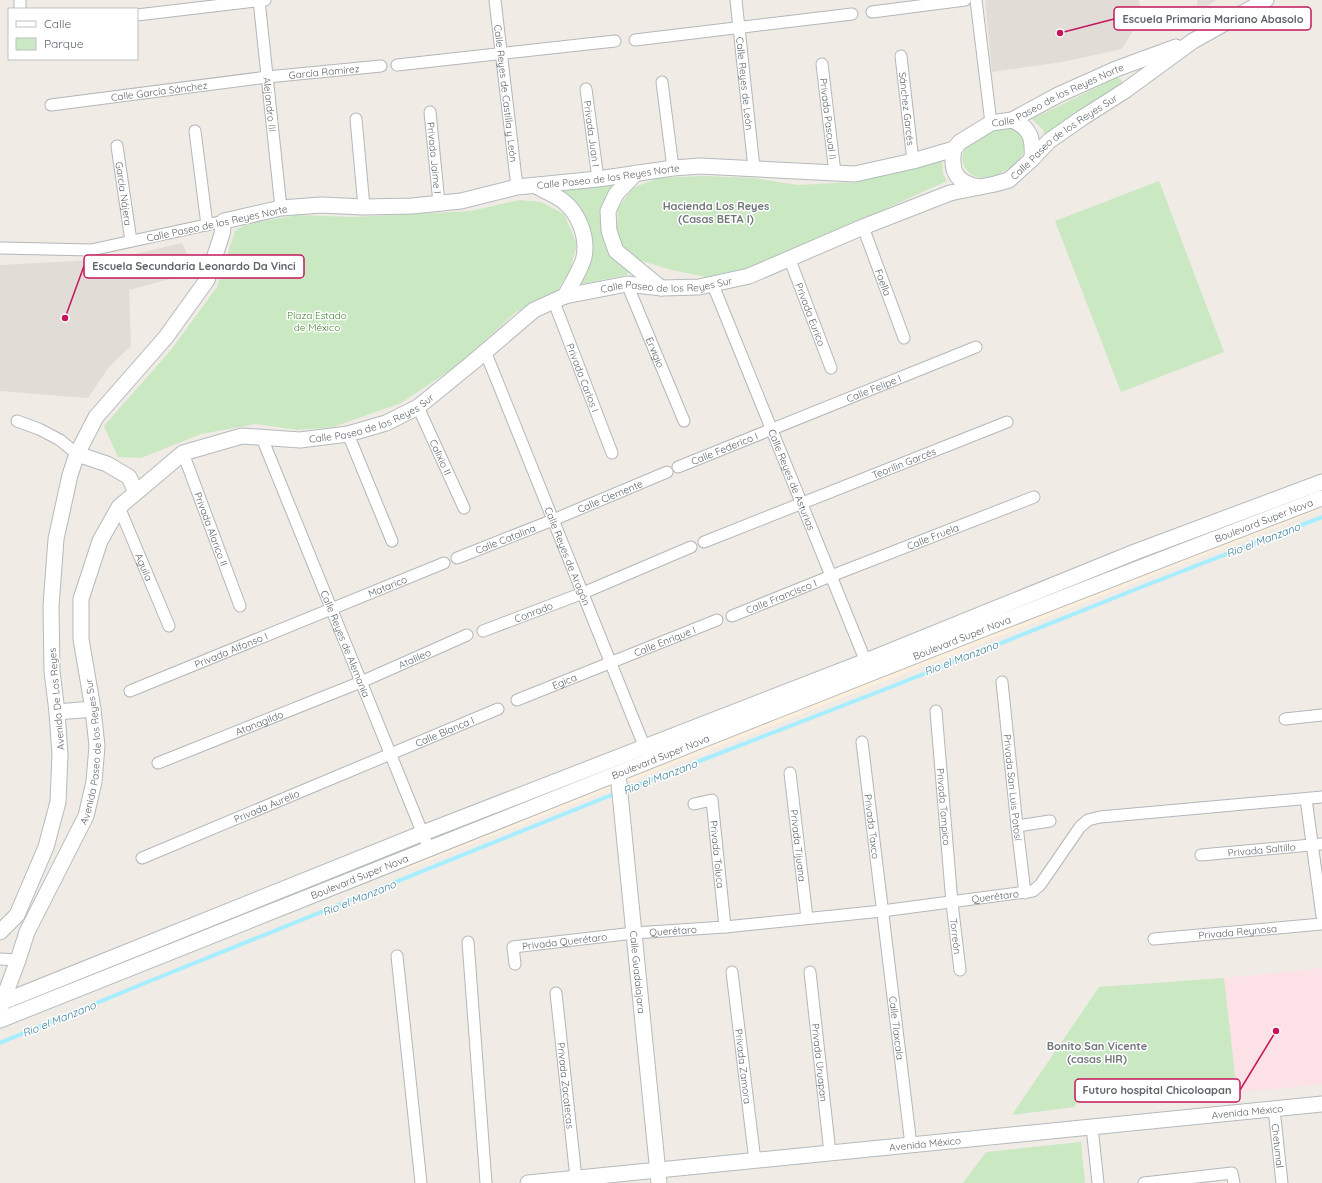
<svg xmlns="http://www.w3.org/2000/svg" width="1322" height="1183" font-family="Quicksand,sans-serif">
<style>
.commercial{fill:#feeedc}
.education{fill:#e2dcd6}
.medical{fill:#fce2e6}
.green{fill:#cae8c2}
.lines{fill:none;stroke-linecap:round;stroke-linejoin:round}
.stream{stroke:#a6edff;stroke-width:4}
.street-casing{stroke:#b3b7ba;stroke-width:13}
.secondary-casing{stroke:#b4babd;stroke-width:17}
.street{stroke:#fff;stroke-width:11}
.secondary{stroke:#fff;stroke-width:15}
.labels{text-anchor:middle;stroke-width:3;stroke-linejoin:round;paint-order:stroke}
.street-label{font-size:10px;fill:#5d6366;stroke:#fff}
.park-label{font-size:10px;fill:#408131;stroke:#fff}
.neighbourhood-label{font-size:11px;font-weight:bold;fill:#6e7578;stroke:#fff}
.water-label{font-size:11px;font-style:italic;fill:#387e99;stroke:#fff}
.leader{fill:none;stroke:#c2185b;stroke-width:1.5}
.callout-dot{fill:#c2185b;stroke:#fff;stroke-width:1.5}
.callout{fill:#fff;stroke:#c2185b;stroke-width:1.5}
.callout-label{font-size:11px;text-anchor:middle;font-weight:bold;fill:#5d6366}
</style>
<rect width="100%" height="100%" fill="#f0ebe5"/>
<path class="commercial" d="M1322,491V509L408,869L401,853Z"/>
<g class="education">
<path d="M985,0H1139L1141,17L1122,49L1062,62L992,72Z"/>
<path d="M1197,0H1217L1198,11Z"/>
<path d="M182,243L190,260L177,277L129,290L131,346L109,367L88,398L0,391V265L114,259Z"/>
</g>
<path class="medical" d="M1322,968V1084L1237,1093L1224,978Z"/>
<g class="green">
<path d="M1116,78H1119L1122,81L1120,85L1045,135L1043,130L1032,119Z"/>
<path d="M991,128C998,128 1007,126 1013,128C1018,130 1021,135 1023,140C1031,160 999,178 982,178C976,178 969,174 966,169C953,150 978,137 991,128Z"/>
<path d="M942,160L943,174L947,181L834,232L747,268L706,277L672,270L635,259L619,240L617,228L618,208L633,188L658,178L703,176L754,178L797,185L856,182Z"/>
<path d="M1159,181L1224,352L1121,392L1055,221Z"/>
<path d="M616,184L603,208L629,272L626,275L581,284V281L589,267L564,194L560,188Z"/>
<path d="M519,200L541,202L564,214L577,244L570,270L555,294L516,312L458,365L401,403L333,427L298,430L256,424L201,434L141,458L118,457L104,426L171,350L217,287L235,231L243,226L252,223L298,215L352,217L471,211Z"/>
<path d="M1224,978L1237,1093L1211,1082L1084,1094L1074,1107L1012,1115L1099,987Z"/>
<path d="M1081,1142L1085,1183H963L986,1152Z"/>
</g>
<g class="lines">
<path class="stream" d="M0,1043L145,983L599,800L896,685L1144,586L1322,517"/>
<g class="street-casing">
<g id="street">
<path id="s1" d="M259,0L281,208"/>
<path id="s2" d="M495,0L517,187"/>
<path id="s3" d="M736,0L754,168"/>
<path d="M976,0L991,123"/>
<path d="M20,9V0"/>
<path d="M872,12L965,0"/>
<path d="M137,15L265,0"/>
<path d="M635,40L852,14"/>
<path id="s4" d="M901,56L913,161"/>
<path id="s5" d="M822,64L835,173"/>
<path d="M397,65L615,41"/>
<path d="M662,82L673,168"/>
<path id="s6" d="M586,89L598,179"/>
<path id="s7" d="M51,105L267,77L381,66"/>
<path id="s8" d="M430,112L439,203"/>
<path d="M356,119L364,207"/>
<path d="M195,131L207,225"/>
<path id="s9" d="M117,146L131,241"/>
<path id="s10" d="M863,227L904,338"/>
<path d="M2,248L91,250L224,221"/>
<path id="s11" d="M790,260L831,368"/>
<path id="s12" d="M627,284L684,421"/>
<path id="s13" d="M713,285L868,667"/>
<path id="s14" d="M554,302L612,453"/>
<path id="s15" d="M485,351L647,753"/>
<path id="s16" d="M418,407L464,508"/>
<path d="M17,421L39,429L60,440L77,454"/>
<path d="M348,434L392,541"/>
<path id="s17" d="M262,438L429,849"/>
<path id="s18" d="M183,453L240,606"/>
<path id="s19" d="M678,467L976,347"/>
<path id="s20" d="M119,507L169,626"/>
<path id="s21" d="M704,542L1007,422"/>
<path id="s22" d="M457,558L553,520L667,472"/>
<path id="s23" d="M732,616L831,576L1034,497"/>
<path id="s24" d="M483,631L583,593L691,547"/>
<path id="s25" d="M1002,682L1017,826L1025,893"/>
<path id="s26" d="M130,691L444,563"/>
<path id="s27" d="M517,700L717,620"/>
<path id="s28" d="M936,711L952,903L960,970"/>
<path d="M1285,719L1322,715"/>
<path id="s29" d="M862,742L911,1145"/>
<path id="s30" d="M158,763L361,682L467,635"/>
<path id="s31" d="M790,773L807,918"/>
<path d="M1306,799L1322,916"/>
<path id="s32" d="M694,804L712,800L725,927"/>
<path d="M1017,826L1050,821"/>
<path id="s33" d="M1201,855L1322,844"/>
<path id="s34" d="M142,858L498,709"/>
<path id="s35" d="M1154,939L1322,924"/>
<path d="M468,942L486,1183"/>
<path d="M397,956L421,1183"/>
<path d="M0,959L18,960"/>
<path id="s36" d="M515,964L513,947L634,933L725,927L882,911L1033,891L1040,885L1080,827L1088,820L1100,817L1322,797"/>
<path id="s37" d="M732,972L755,1161"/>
<path id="s38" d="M810,972L830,1153"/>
<path id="s39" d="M556,993L576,1178"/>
<path id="s40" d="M1274,1109L1282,1183"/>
<path d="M1092,1127L1098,1183"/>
<path d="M1144,1183L1232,1173L1234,1183"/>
</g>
</g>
<g class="secondary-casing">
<g id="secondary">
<path d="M1012,120C1032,128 1033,140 1032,159"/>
<path d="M954,149C950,171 956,183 979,187"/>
<path d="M636,173L616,194L608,211L609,231L616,251L661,288"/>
<path d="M536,186C545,191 555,195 563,201C579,213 588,238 584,257C583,265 570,287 565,296"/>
<path d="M77,454L107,464L129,477L136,492"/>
<path d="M57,712L93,709"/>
<path id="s41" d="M618,774L659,1183"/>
<path id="s42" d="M0,932L17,915L46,847L58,802L60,755L57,712L52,671L51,606L56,539L70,475L77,454L96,417L166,337L207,280L222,234L224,221L281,208L321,205L364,207L412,206L461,201L517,187L598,179L673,168L700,166L855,174L913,161L954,149L960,142L991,123L1012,120L1058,95L1116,69L1176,47"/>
<path d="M0,1003L423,833L866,661L1135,552L1322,482"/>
<path id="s43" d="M0,1008L18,960L27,932L86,816L94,782L97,746L93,709L81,639V599L100,541L119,507L183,453L242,436L300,440L348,434L386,423L418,407L472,363L534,310L565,296L627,284L662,288L699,287L749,276L863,227L950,193L995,184L1009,180L1032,159L1049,141L1082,118L1126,90L1193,41L1266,0"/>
<path id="s44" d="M0,1020C440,845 879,667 1322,498"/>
<path id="s45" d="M528,1183L1322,1104"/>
</g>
</g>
<use href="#street" class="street"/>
<use href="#secondary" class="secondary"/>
</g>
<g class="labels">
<g class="street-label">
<text dy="4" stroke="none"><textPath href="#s7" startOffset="275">García Ramírez</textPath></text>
<text dy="4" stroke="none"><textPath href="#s3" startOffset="84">Calle Reyes de León</textPath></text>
<text dy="4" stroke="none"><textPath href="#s7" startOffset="109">Calle García Sánchez</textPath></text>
<text dy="4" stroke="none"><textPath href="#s2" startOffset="94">Calle Reyes de Castilla y León</textPath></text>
<text dy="4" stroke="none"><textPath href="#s42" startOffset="1632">Calle Paseo de los Reyes Norte</textPath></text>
<text dy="4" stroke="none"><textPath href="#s1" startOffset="105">Alejandro III</textPath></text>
<text dy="4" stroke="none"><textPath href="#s4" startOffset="53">Sánchez Garcés</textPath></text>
<text dy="4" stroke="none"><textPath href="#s5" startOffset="55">Privada Pascual II</textPath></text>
<text dy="4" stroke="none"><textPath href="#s6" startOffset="45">Privada Juan I</textPath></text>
<text dy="4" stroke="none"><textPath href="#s43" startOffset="1577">Calle Paseo de los Reyes Sur</textPath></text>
<text dy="4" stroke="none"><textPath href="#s8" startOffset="46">Privada Jaime I</textPath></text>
<text dy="4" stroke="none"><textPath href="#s42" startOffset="1164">Calle Paseo de los Reyes Norte</textPath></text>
<text dy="4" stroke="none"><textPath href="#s9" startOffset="48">García Nájera</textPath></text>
<text transform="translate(217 223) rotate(-12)" y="4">Calle Paseo de los Reyes Norte</text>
<text dy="4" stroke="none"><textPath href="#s10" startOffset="59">Faella</textPath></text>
<text dy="4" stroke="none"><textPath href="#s43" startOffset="1145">Calle Paseo de los Reyes Sur</textPath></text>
<text dy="4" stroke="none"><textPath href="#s11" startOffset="58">Privada Eurico</textPath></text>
<text dy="4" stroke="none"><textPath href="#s12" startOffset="74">Ervigio</textPath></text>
<text dy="4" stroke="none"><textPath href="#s14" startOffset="81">Privada Carlos I</textPath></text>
<text dy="4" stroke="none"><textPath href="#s19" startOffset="211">Calle Felipe I</textPath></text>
<text dy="4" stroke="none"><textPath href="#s43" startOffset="809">Calle Paseo de los Reyes Sur</textPath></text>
<text dy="4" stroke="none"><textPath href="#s19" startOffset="50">Calle Federico I</textPath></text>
<text dy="4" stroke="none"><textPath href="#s16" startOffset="55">Calixio II</textPath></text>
<text dy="4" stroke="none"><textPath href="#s21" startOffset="215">Teorilin Garcés</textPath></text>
<text dy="4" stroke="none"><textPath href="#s13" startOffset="210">Calle Reyes de Asturias</textPath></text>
<text dy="4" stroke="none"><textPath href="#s22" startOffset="165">Calle Clemente</textPath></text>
<text dy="4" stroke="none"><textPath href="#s44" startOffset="1359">Boulevard Super Nova</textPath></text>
<text dy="4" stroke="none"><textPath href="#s18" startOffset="81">Privada Alarico II</textPath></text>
<text dy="4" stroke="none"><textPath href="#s23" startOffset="216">Calle Fruela</textPath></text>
<text dy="4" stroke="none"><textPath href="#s22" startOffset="52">Calle Catalina</textPath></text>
<text dy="4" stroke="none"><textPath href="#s15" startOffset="221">Calle Reyes de Aragón</textPath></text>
<text dy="4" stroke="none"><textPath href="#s20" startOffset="65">Aguila</textPath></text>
<text dy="4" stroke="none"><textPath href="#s26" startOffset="278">Matarico</textPath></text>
<text dy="4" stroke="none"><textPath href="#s23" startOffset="53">Calle Francisco I</textPath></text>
<text dy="4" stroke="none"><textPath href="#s24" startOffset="54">Conrado</textPath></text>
<text dy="4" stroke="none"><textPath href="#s44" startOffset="1035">Boulevard Super Nova</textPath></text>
<text dy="4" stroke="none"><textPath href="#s27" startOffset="159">Calle Enrique I</textPath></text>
<text dy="4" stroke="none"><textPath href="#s17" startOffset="222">Calle Reyes de Alemania</textPath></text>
<text dy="4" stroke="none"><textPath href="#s26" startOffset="109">Privada Alfonso I</textPath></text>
<text dy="4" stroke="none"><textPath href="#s30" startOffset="277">Atalileo</textPath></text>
<text dy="4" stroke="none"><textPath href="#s27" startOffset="51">Egica</textPath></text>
<text transform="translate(56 699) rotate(-95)" y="4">Avenida De Los Reyes</text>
<text dy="4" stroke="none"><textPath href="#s30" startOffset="109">Atanagildo</textPath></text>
<text dy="4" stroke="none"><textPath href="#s34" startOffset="328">Calle Blanca I</textPath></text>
<text dy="4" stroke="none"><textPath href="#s43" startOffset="276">Avenida Paseo de los Reyes Sur</textPath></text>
<text dy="4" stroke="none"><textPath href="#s44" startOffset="711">Boulevard Super Nova</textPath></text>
<text dy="4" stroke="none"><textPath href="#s25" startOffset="106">Privada San Luis Potosí</textPath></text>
<text dy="4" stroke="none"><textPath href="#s34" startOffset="135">Privada Aurelio</textPath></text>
<text dy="4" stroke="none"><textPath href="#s28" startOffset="96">Privada Tampico</textPath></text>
<text dy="4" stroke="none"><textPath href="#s29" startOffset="85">Privada Taxco</textPath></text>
<text dy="4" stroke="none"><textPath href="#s31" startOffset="73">Privada Tijuana</textPath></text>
<text dy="4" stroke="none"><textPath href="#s33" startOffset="61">Privada Saltillo</textPath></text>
<text dy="4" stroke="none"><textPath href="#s32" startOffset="73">Privada Toluca</textPath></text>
<text dy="4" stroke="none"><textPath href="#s44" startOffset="387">Boulevard Super Nova</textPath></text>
<text dy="4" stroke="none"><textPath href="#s36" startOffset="502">Querétaro</textPath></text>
<text dy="4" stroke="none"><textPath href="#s36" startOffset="178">Querétaro</textPath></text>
<text dy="4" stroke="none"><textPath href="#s35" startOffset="84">Privada Reynosa</textPath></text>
<text dy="4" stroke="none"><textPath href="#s28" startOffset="226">Torreón</textPath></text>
<text dy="4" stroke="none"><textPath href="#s36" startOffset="69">Privada Querétaro</textPath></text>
<text dy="4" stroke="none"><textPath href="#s41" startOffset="199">Calle Guadalajara</textPath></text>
<text dy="4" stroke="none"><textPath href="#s29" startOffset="288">Calle Tlaxcala</textPath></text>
<text dy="4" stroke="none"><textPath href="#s38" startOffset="91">Privada Uruapan</textPath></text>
<text dy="4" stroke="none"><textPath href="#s37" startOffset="95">Privada Zamora</textPath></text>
<text dy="4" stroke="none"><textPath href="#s39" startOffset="93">Privada Zacatecas</textPath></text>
<text dy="4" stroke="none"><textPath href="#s45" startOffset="723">Avenida México</textPath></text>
<text dy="4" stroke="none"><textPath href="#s45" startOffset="399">Avenida México</textPath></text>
<text dy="4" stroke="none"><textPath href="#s40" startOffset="37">Chetumal</textPath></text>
</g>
<g class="park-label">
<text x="317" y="319">Plaza Estado<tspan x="317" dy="12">de México</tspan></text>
</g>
<g class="neighbourhood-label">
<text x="716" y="210">Hacienda Los Reyes<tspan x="716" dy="13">(Casas BETA I)</tspan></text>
<text x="1097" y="1050">Bonito San Vicente<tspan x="1097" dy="13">(casas HIR)</tspan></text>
</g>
<g class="water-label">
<text transform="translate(1263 540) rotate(-21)" y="4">Rio el Manzano</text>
<text transform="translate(961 658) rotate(-21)" y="4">Rio el Manzano</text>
<text transform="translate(660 777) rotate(-21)" y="4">Rio el Manzano</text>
<text transform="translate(359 898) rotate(-22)" y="4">Rio el Manzano</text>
<text transform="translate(59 1019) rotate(-22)" y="4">Rio el Manzano</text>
</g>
</g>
<path class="leader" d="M1060 33L1114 19M65 318L84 266M1276 1031L1240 1090"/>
<g class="callout-dot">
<circle cx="1060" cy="33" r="4"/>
<circle cx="65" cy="318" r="4"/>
<circle cx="1276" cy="1031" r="4"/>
</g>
<g class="callout">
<rect x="1114" y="7" width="197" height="23" rx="4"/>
<rect x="84" y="255" width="220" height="23" rx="4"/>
<rect x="1075" y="1079" width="165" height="23" rx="4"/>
</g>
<g class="callout-label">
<text x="1213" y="23">Escuela Primaria Mariano Abasolo</text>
<text x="194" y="270">Escuela Secundaria Leonardo Da Vinci</text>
<text x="1157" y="1094">Futuro hospital Chicoloapan</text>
</g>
<rect x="8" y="8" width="130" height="52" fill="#ffffff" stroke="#bec1c2"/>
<rect x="16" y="21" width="20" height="6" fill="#ffffff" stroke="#bec1c2"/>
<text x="44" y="28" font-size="12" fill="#5d6366">Calle</text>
<rect x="16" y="38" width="20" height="12" fill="#cae8c2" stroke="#bec1c2"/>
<text x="44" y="48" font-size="12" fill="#5d6366">Parque</text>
</svg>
